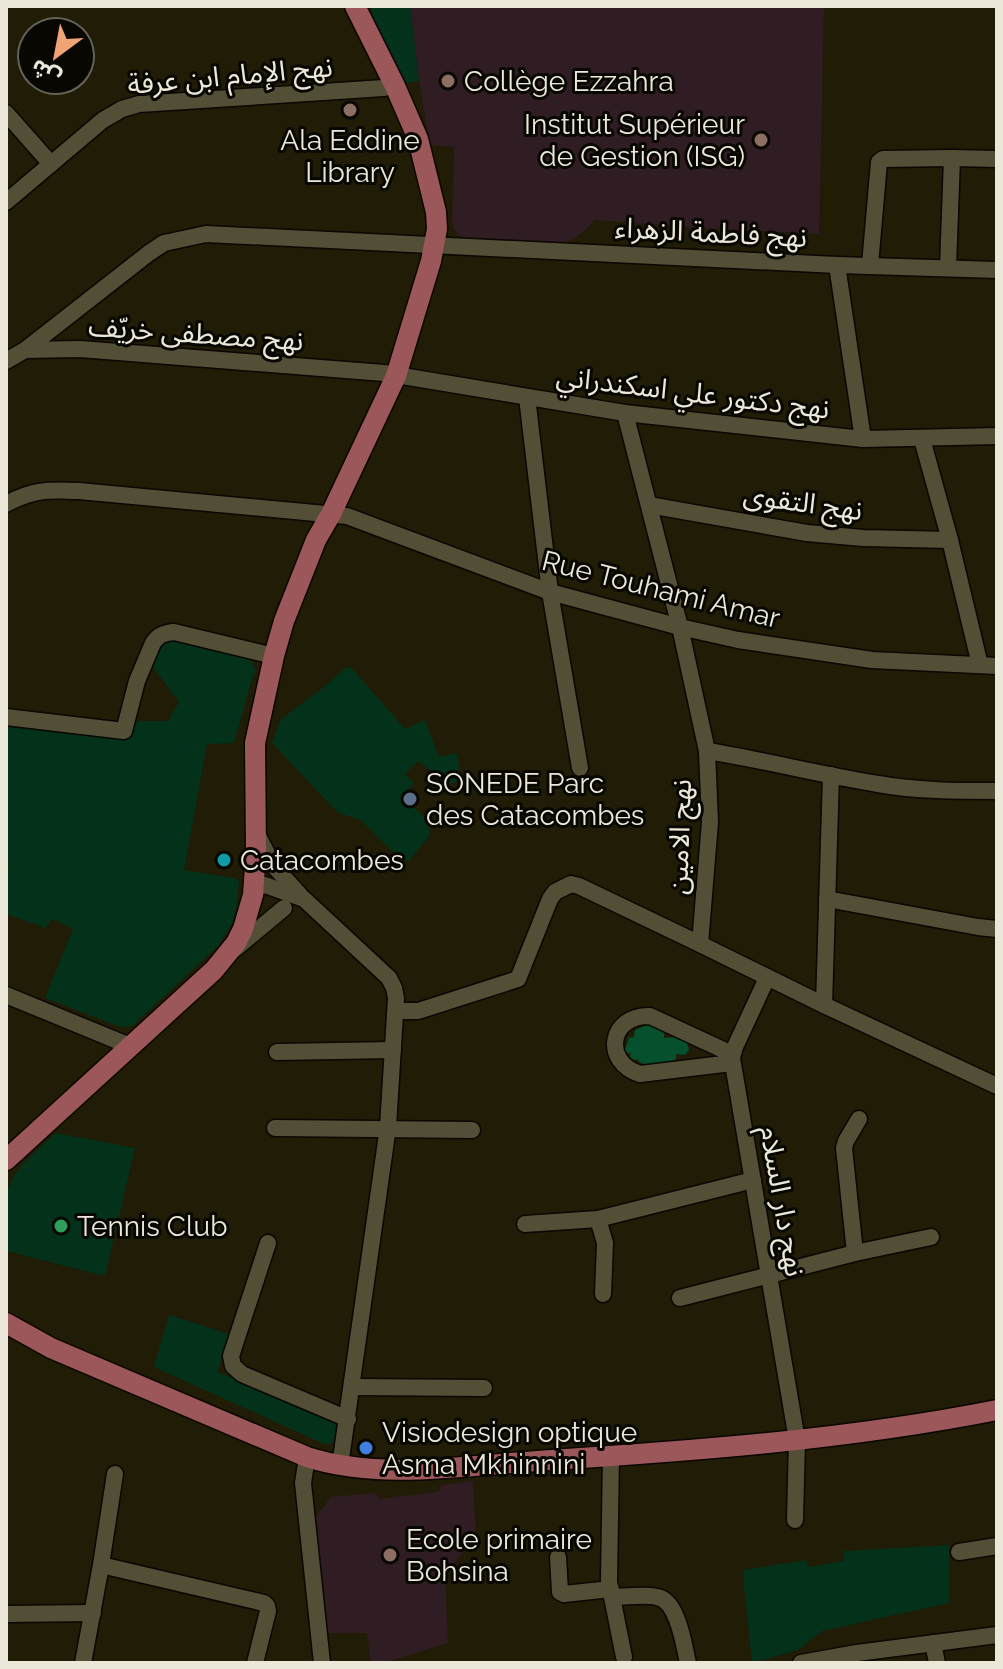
<svg xmlns="http://www.w3.org/2000/svg" width="1003" height="1669" font-family="Raleway,'Noto Sans Arabic',sans-serif">
<style>
.education{fill:#2f1d23}
.green{fill:#03311a}
.forest{fill:#05502d}
.lines{fill:none;stroke-linecap:round;stroke-linejoin:round}
.minor-casing{stroke:#0a0600;stroke-width:19}
.major-casing{stroke:#0a0600;stroke-width:23}
.minor{stroke:#534e36;stroke-width:16}
.major{stroke:#9c575b;stroke-width:20}
.education-dot{fill:#8d6e63;stroke:#080701;stroke-width:3}
.service-dot{fill:#5c6f8a;stroke:#080701;stroke-width:3}
.culture-dot{fill:#0f9aa8;stroke:#080701;stroke-width:3}
.leisure-dot{fill:#2e9e5b;stroke:#080701;stroke-width:3}
.shop-dot{fill:#3f7fe0;stroke:#080701;stroke-width:3}
.labels{text-anchor:middle;stroke-width:6;stroke-linejoin:round;paint-order:stroke}
.street-label{font-size:28px;fill:#ebe8da;stroke:#080701}
.poi-label{font-size:28px;fill:#ebe8da;stroke:#080701;text-anchor:start}
</style>
<rect width="100%" height="100%" fill="#211c05"/>
<g class="education">
<path d="M410,6H824L819,234L701,228L595,220L583,232L568,242L555,244L466,238L459,235L454,229L452,221L454,147L430,145L419,81Z"/>
<path d="M473,1481L476,1536L445,1574L448,1643L384,1663H371L367,1633H327L315,1518L331,1497L375,1493L380,1499L438,1492L442,1485Z"/>
</g>
<g class="green">
<path d="M372,6H410L419,81L406,83C394,62 369,30 372,6Z"/>
<path d="M173,639L250,657L256,672L253,675L234,743L207,744L184,870L234,878L239,881L237,905L233,922L218,946L132,1026L120,1027L45,998L73,929L52,919L45,928L6,914V878L9,863L6,861V723L129,737L137,721H168L179,702L152,666L159,646Z"/>
<path d="M351,667L405,729L425,720L439,757L457,753L461,778L454,783L449,784L418,761L405,774L414,783L403,799L430,821L429,836L408,862L400,855L397,856L361,820L338,813L272,743L280,720L325,686L345,668Z"/>
<path d="M56,1133L135,1148L105,1276L6,1251C6,1228 2,1201 12,1180C21,1162 41,1147 56,1133Z"/>
<path d="M169,1315L229,1334L217,1372L332,1418L338,1429L336,1441L331,1444H324L154,1367Z"/>
<path d="M949,1545V1603L822,1631L798,1650L752,1663L744,1586V1570L806,1560L808,1567L844,1561V1551Z"/>
</g>
<path class="forest" d="M646,1025L655,1027L664,1032V1038L674,1037L687,1043L689,1050L685,1055L676,1054V1059C666,1066 645,1070 637,1059L634,1060L630,1057L631,1053H627L625,1050L629,1038L634,1037L635,1030Z"/>
<g class="lines">
<g class="minor-casing">
<g id="minor">
<path d="M6,113L51,164"/>
<path d="M6,202L103,120L122,109L139,104L384,88L395,86"/>
<path d="M837,265L863,439"/>
<path d="M870,265L879,162L883,159L952,158"/>
<path d="M948,267L952,158L997,159"/>
<path d="M25,350L149,253L164,243L206,234L837,265L997,270"/>
<path d="M6,361L25,350L80,349L384,373L625,413L863,439L997,436"/>
<path d="M527,397L550,592L580,768"/>
<path d="M625,413L680,627L707,751L710,822L700,944L824,1005L997,1086"/>
<path d="M922,439L950,540L980,665"/>
<path d="M6,504C34,489 48,490 79,491L347,516L550,592L680,627L738,640L872,660L997,666"/>
<path d="M649,505L807,533L863,538L950,540"/>
<path d="M6,717L124,731L137,681L153,643C158,635 164,633 174,632L274,656"/>
<path d="M707,751C764,760 821,775 878,784C917,791 958,791 997,791"/>
<path d="M258,836L273,865L300,895"/>
<path d="M254,889L265,885L304,899L389,978L394,988L396,998L388,1127L340,1466"/>
<path d="M827,899L978,927L997,929"/>
<path d="M236,948L284,908"/>
<path d="M767,978L735,1047L732,1058L797,1440L795,1520"/>
<path d="M6,995L130,1046"/>
<path d="M824,1005L831,775"/>
<path d="M396,1011H418L518,979L550,899L555,892L571,884L579,886L700,944"/>
<path d="M277,1052L393,1050"/>
<path d="M732,1063L640,1074C602,1062 609,1015 650,1016L732,1054"/>
<path d="M275,1128L472,1130"/>
<path d="M525,1224L598,1219"/>
<path d="M268,1243L231,1356L233,1366L242,1374L348,1419"/>
<path d="M855,1253L844,1148L846,1141L859,1119"/>
<path d="M603,1294L605,1243L598,1219L753,1180"/>
<path d="M680,1298L855,1253L931,1237"/>
<path d="M352,1387L484,1388"/>
<path d="M611,1456L609,1582L624,1657"/>
<path d="M307,1457L303,1483L322,1663"/>
<path d="M959,1552L997,1546"/>
<path d="M558,1557L560,1592L564,1594L611,1589"/>
<path d="M101,1565L264,1603L267,1606L268,1611L255,1663"/>
<path d="M612,1597C627,1597 643,1594 657,1597C678,1600 684,1646 688,1663"/>
<path d="M6,1614L93,1613"/>
<path d="M933,1643L937,1663"/>
<path d="M83,1663L101,1565L115,1474"/>
<path d="M801,1663L857,1653L997,1635"/>
</g>
</g>
<g class="major-casing">
<g id="major">
<path d="M6,1160L214,970L236,943L243,929L253,895L256,851L255,743L274,656L284,621L316,540L331,514L396,376L431,261L437,229L436,212L418,139L395,86L355,6"/>
<path d="M6,1323L51,1348L307,1457C378,1480 463,1466 537,1461C691,1451 846,1440 997,1410"/>
</g>
</g>
<use href="#minor" class="minor"/>
<use href="#major" class="major"/>
</g>
<g class="education-dot">
<circle cx="448" cy="81" r="8"/>
<circle cx="350" cy="110" r="8"/>
<circle cx="761" cy="140" r="8"/>
<circle cx="390" cy="1555" r="8"/>
</g>
<circle class="service-dot" cx="410" cy="799" r="8"/>
<circle class="culture-dot" cx="224" cy="860" r="8"/>
<circle class="leisure-dot" cx="61" cy="1226" r="8"/>
<circle class="shop-dot" cx="366" cy="1448" r="8"/>
<g class="labels">
<g class="street-label">
<text transform="translate(230 75) rotate(-5)" y="10">نهج الإمام ابن عرفة</text>
<text transform="translate(711 232) rotate(3)" y="10">نهج فاطمة الزهراء</text>
<text transform="translate(196 333) rotate(4)" y="10">نهج مصطفى خريّف</text>
<text transform="translate(693 392) rotate(7)" y="10">نهج دكتور علي اسكندراني</text>
<text transform="translate(803 502) rotate(8)" y="10">نهج التقوى</text>
<text transform="translate(661 589) rotate(14)" y="10">Rue Touhami Amar</text>
<text transform="translate(679 837) rotate(-88)" y="10">نهج الامين</text>
<text transform="translate(783 1201) rotate(80)" y="10">نهج دار السلام</text>
</g>
<g class="poi-label">
<text x="464" y="91">Collège Ezzahra</text>
<text x="745" y="134" text-anchor="end">Institut Supérieur<tspan x="745" dy="32">de Gestion (ISG)</tspan></text>
<text x="350" y="150" text-anchor="middle">Ala Eddine<tspan x="350" dy="32">Library</tspan></text>
<text x="426" y="793">SONEDE Parc<tspan x="426" dy="32">des Catacombes</tspan></text>
<text x="240" y="870">Catacombes</text>
<text x="77" y="1236">Tennis Club</text>
<text x="382" y="1442">Visiodesign optique<tspan x="382" dy="32">Asma Mkhinnini</tspan></text>
<text x="406" y="1549">Ecole primaire<tspan x="406" dy="32">Bohsina</tspan></text>
</g>
</g>
<rect width="1003" height="1669" fill="none" stroke="#ebe8da" stroke-width="16"/>
<g transform="translate(56 56) rotate(212)"><circle r="38" fill="#080701" stroke="#636158" stroke-width="2"/>
<path d="M0-6L14 30L0 20L-14 30Z" fill="#efa377"/>
<text y="-12" font-size="22" font-weight="bold" text-anchor="middle" fill="#ebe8da">ش</text>
</g>
</svg>
